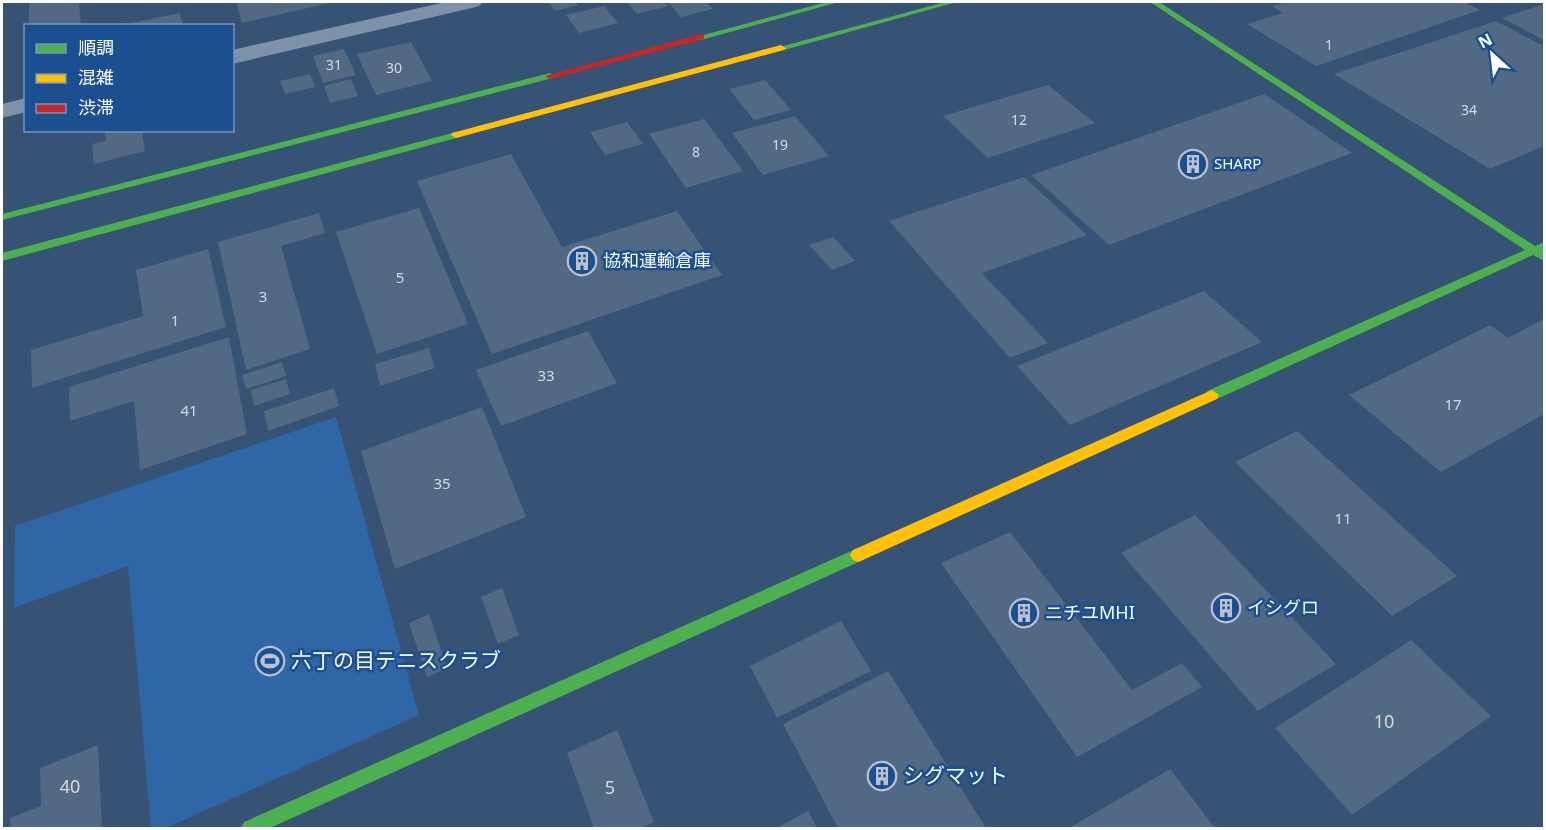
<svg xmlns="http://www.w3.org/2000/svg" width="1546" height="830" font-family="'Noto Sans','Noto Sans JP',sans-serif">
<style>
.green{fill:#2f66a5}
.building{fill:#526984}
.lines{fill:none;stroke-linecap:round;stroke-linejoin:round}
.street{fill:#7d92a8;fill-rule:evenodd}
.fast{fill:#4caf50;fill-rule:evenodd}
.slow{fill:#ffc107;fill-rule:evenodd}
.jam{fill:#c62828;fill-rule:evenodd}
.labels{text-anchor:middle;stroke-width:5;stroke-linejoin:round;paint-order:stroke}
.far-number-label{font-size:14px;fill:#d4dae0}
.far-poi-label{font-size:15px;fill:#fff;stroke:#1b4f8f;text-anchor:start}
.number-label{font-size:15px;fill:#d4dae0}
.poi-label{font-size:18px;fill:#fff;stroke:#1b4f8f;text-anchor:start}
.near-number-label{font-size:18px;fill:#d4dae0}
.near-poi-label{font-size:21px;fill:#fff;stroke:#1b4f8f;text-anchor:start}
</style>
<rect width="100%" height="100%" fill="#365274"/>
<path class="green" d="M336,417L419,715L166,828H151L128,566L14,608L15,526Z"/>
<g class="building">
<path d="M29,2H79L81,26H29Z"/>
<path d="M236,2H334L242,23Z"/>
<path d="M548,2H575L578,5L555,11Z"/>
<path d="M627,2H664L668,6L637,14Z"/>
<path d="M668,2H706L713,9L681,17Z"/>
<path d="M1287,2H1464L1480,10L1316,66L1247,24L1283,13L1272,6Z"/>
<path d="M1544,4V40L1502,18Z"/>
<path d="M604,6L618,23L579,33L566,15Z"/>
<path d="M180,13L183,26H126V24Z"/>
<path d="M1496,21L1544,46V146L1490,169L1334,74Z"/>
<path d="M411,42L432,81L376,95L357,54Z"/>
<path d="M344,49L356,75L323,83L313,56Z"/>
<path d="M310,74L315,87L285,94L280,81Z"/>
<path d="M351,79L358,96L330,103L324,86Z"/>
<path d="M765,80L791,110L754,120L729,89Z"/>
<path d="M1048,85L1095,123L988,158L943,116Z"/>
<path d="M1264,94L1352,153L1109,245L1031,175Z"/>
<path d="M795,116L829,156L763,175L732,133Z"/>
<path d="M704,119L743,171L686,188L649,134Z"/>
<path d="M627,122L643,144L605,155L590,132Z"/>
<path d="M105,130H142L145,151L94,164L92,144L106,141Z"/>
<path d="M511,154L562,247L677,211L722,275L492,354L417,181Z"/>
<path d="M1024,177L1087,235L982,273L1048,343L1010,358L889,221Z"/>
<path d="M419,208L468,324L377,354L336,232Z"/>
<path d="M319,213L325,233L281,246L310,349L246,370L218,242Z"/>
<path d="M833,237L855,261L832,270L809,245Z"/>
<path d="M208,249L226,327L32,388L31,350L143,316L136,270Z"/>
<path d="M1204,291L1262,342L1070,425L1017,366Z"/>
<path d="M1544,319V414L1441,472L1349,395L1490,325L1508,338Z"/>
<path d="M588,331L617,383L501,426L476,370Z"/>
<path d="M229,337L247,434L140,470L134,401L70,421L69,387Z"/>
<path d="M429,348L435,368L380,386L375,364Z"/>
<path d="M282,362L286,376L246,389L242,375Z"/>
<path d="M286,379L290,394L254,406L251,390Z"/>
<path d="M334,388L339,406L268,431L264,411Z"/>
<path d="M482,407L526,517L395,569L361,451Z"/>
<path d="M1297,431L1457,576L1392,616L1235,462Z"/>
<path d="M1195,515L1336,664L1258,711L1121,553Z"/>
<path d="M1010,532L1132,690L1182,663L1202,687L1077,757L941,563Z"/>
<path d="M502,588L519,635L498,644L481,597Z"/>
<path d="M429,614L447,668L427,677L409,623Z"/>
<path d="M841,621L871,671L777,718L750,666Z"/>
<path d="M1411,640L1491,716L1352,815L1275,728Z"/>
<path d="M888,671L986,828H838L783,724Z"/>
<path d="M617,730L654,822L641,828H594L567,753Z"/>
<path d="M98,745L102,827L10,828V818L41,806L40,768Z"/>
<path d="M1170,769L1215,828H1069Z"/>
<path d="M808,811L817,828H777Z"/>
</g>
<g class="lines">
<g class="street">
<path d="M446,2H483L479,6L472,8L232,64V50Z"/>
<path d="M26,98V112L2,118V104Z"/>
</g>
<g class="fast">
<path d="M827,2H839L701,40L696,37Z"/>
<path d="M945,2H957L784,50L776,48Z"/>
<path d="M1150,2H1159L1535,246L1544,242V261L1533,255L1217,399H1207L1205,395L1207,391L1525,250Z"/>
<path d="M550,73L555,76L553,78L2,220V214Z"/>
<path d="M456,132L461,135L460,137L2,261V253Z"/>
<path d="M858,548L863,550L866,555L863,560L270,828H241L244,822Z"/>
</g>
<g class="slow">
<path d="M781,45L786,48L784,50L460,137L456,138L451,135L452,133Z"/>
<path d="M1212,390L1219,395L1217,399L863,560L858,562L853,560L850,555L853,550Z"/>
</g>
<path class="jam" d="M701,34L704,35V39L550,79L545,76Z"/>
</g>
<defs>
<g id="building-ring" transform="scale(1.5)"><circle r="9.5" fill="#1b4f8f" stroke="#b9c2ce" stroke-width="1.5"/><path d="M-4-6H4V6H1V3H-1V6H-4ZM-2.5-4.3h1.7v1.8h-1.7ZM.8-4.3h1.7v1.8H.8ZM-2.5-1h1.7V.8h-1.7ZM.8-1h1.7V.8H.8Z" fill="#b9c2ce"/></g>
<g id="stadium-ring" transform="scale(1.5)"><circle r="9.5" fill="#1b4f8f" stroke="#b9c2ce" stroke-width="1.5"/><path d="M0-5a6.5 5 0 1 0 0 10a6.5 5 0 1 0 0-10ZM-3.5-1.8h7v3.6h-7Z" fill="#b9c2ce"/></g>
</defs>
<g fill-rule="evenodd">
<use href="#building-ring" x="1193" y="164"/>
<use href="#building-ring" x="582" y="261"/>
<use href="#building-ring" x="1226" y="608"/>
<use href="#building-ring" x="1024" y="613"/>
<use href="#stadium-ring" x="270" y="661"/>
<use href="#building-ring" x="882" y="776"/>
</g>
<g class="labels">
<g class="far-number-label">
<text x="1329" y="50">1</text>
<text x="334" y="70">31</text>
<text x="394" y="73">30</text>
<text x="1469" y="115">34</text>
<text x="1019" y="125">12</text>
<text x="780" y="150">19</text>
<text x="696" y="157">8</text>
</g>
<g class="far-poi-label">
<text x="1214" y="169">SHARP</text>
</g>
<g class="number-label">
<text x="400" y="283">5</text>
<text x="263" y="302">3</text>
<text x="175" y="326">1</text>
<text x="546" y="381">33</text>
<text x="1453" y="410">17</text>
<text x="189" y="416">41</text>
<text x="442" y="489">35</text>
<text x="1343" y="524">11</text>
</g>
<g class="poi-label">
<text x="603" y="267">協和運輸倉庫</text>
<text x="1247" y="614">イシグロ</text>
<text x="1045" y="619">ニチユMHI</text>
</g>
<g class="near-number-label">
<text x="1384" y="728">10</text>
<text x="70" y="793">40</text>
<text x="610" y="794">5</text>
</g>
<g class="near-poi-label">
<text x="291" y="668">六丁の目テニスクラブ</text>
<text x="903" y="783">シグマット</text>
</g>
</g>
<rect width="1546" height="830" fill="none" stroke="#ffffff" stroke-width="6"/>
<rect x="24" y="24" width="210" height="108" fill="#1b4f8f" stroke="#7695bc" stroke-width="1.5"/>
<rect x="36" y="44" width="30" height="9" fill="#4caf50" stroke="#7695bc" stroke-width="1.5"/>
<text x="78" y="54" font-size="18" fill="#ffffff">順調</text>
<rect x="36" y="74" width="30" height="9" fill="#ffc107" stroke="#7695bc" stroke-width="1.5"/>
<text x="78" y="84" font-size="18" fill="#ffffff">混雑</text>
<rect x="36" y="104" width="30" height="9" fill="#c62828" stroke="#7695bc" stroke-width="1.5"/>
<text x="78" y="114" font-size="18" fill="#ffffff">渋滞</text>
<g transform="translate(1492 54) rotate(333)" stroke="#1b4f8f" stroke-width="4.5" paint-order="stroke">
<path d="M0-4.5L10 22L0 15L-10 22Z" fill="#ffffff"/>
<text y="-9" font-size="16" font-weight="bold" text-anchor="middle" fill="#ffffff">N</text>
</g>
</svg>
